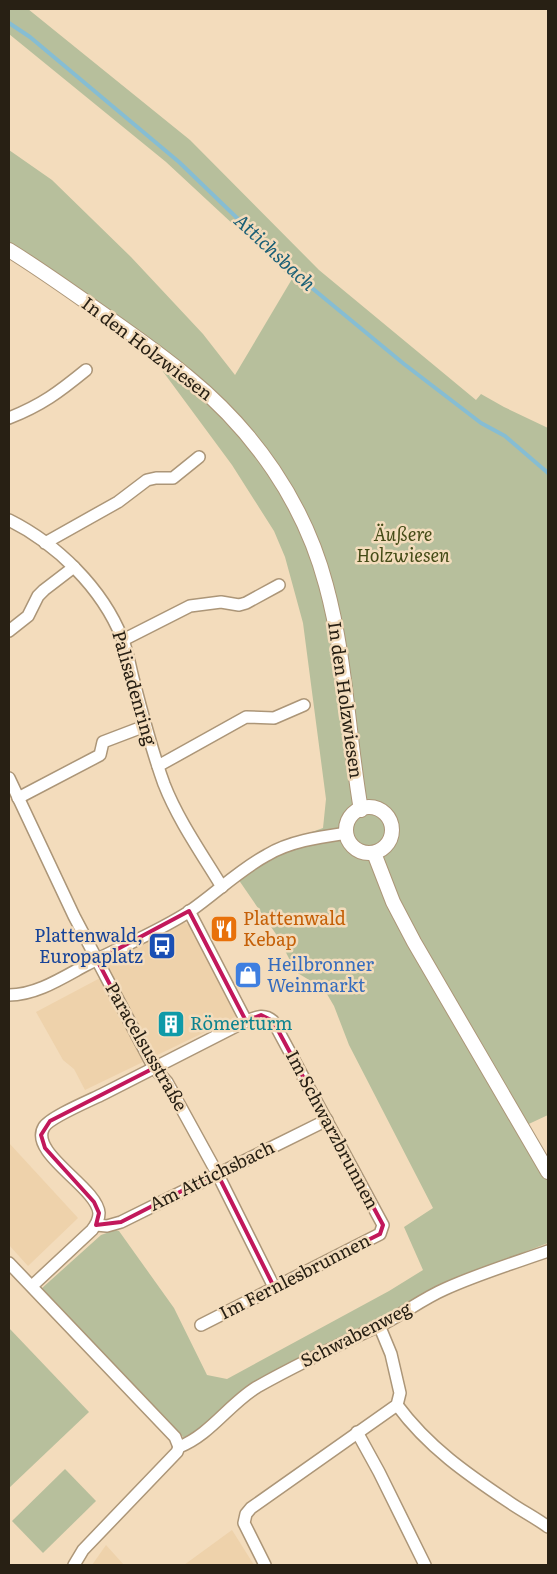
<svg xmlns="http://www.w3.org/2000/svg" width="557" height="1574" font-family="Literata,serif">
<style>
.built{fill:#eed2ab}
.green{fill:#b7bf9c}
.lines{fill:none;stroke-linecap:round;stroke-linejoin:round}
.stream{stroke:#86bdd3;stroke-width:4}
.minor-casing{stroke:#ac9678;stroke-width:14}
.tertiary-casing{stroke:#ac9678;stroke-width:16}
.minor{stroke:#fff;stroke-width:11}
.tertiary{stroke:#fff;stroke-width:14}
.marked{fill:none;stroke:#c2185b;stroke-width:4;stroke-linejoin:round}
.labels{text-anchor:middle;stroke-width:5;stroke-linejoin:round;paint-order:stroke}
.street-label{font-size:18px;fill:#282014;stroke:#f3dcbc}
.park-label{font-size:18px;font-style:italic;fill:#444b16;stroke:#f3dcbc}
.food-label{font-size:18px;fill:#c56008;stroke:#f3dcbc;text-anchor:start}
.transit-label{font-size:18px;fill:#164399;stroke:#f3dcbc;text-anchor:end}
.shop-label{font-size:18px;fill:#366cbe;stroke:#f3dcbc;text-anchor:start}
.culture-label{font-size:18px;fill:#0d838f;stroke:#f3dcbc;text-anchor:start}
.water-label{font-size:19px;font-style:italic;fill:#1a5f76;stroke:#f3dcbc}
</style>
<rect width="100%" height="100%" fill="#f3dcbc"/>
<g class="built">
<path d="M183,922L191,926L236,1017L85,1090L74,1069L63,1060L36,1012L102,977L111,961Z"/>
<path d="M9,1143L78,1218L28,1266L9,1245Z"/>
<path d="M232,1530L254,1565H184Z"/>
<path d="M106,1545L124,1565H92Z"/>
</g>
<g class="green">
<path d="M9,9H28L190,140L319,270L476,400L481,394L504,407L548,428V1115L518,1129L548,1181V1243L458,1278L313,1354L213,1417L186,1440L41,1289L101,1235L115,1230L119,1231L174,1308L207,1375L227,1379L389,1291L423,1270L404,1227L433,1208L349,1045L334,1006L324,989L296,972L278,937L236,876L309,840V833L323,828L326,799L303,623L285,557L274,531L232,465L136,335L9,249V150L52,180L131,257L203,334L235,375L292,279L166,162L9,34Z"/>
<path d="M9,1328L89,1412L9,1488Z"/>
<path d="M65,1469L96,1501L43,1553L12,1521Z"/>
</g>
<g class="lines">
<path class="stream" d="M9,23L30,37L179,162L295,274L404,364L481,423L505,436L548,473"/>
<g class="minor-casing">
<g id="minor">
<path d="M9,418C42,405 59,392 86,370"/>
<path d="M9,520C57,544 102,588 122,638C128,652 130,668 134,682C143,717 152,751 164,784C178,820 202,854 222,887"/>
<path d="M45,543L118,502L147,480L156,478H173L199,457"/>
<path d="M9,631L28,616L38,596L44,590L74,567"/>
<path d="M123,640L190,606L221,602L239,605L246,603L279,585"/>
<path d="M158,766L246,717L274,718L304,705"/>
<path d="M9,778L74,916L154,1068L167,1082L217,1173L274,1287"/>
<path d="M18,798L100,755L103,742L145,726"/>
<path d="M189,911L246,1021"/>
<path d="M9,995C36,995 62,978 86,965C120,947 158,932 190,911C216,893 239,870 267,855C290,841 320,837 347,833"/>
<path d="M96,1225L107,1226L121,1222L327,1120"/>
<path d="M9,1263L175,1437L179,1447"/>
<path d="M32,1286L92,1230C96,1225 99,1219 99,1213C97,1187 28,1153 44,1127C50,1117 91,1100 103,1094C151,1070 198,1045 246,1021C256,1017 264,1013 273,1021L383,1225L380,1234L201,1325"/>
<path d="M397,1405C428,1447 467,1474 509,1502C522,1511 536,1518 548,1527"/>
<path d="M357,1432L379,1472L425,1565"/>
<path d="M74,1565L83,1550L177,1452L179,1447C210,1435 229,1404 257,1387C296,1365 338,1345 379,1326C402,1315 422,1299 445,1289C478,1274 514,1263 548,1251"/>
<path d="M265,1565L244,1523L246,1514L251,1508L397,1405L400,1393L391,1354L379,1325"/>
</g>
</g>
<g class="tertiary-casing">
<g id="tertiary">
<path d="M9,250C43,271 76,295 109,318C136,337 163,356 188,377C254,431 304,502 326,585C346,658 348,735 361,810"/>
<circle cx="369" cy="830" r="23"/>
<path d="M374,853L393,902L414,942L548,1172"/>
</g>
</g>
<use href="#minor" class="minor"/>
<use href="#tertiary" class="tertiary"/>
</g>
<path class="marked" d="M189,911L246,1021L261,1015L273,1021L383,1225L380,1234L274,1287L217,1173L121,1222L96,1225L99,1213L94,1202L45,1148L41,1135L50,1121L154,1068L97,960Z"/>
<defs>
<g id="restaurant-square" transform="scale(1.4375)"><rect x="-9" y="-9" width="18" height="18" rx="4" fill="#e8710a" stroke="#f3dcbc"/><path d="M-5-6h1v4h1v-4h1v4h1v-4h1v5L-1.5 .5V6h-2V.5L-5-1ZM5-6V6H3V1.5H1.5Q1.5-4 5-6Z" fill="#fff"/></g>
<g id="bus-square" transform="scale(1.4375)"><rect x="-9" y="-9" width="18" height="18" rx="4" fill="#1a4fb4" stroke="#f3dcbc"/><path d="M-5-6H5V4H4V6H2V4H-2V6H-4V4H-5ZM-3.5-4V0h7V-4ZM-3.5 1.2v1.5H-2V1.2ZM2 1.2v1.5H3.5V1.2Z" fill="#fff"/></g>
<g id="shop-square" transform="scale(1.4375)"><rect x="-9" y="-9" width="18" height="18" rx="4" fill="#3f7fe0" stroke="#f3dcbc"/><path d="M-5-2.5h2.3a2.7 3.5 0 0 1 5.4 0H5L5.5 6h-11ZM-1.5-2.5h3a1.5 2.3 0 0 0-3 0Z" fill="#fff"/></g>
<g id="building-square" transform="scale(1.4375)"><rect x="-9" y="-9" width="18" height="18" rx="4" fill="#0f9aa8" stroke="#f3dcbc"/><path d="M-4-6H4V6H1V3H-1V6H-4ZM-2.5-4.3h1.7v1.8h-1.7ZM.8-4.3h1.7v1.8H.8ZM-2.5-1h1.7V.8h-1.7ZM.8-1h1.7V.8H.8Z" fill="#fff"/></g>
</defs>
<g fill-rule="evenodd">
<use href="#restaurant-square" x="224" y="929"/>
<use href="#bus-square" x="162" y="946"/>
<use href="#shop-square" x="248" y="975"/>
<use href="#building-square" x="171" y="1024"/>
</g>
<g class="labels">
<g class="street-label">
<text transform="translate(147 349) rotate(37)" y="6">In den Holzwiesen</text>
<text transform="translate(134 688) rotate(74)" y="6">Palisadenring</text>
<text transform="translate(345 700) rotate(82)" y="6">In den Holzwiesen</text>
<text transform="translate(146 1047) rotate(60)" y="6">Paracelsusstraße</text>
<text transform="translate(332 1130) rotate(62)" y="6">Im Schwarzbrunnen</text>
<text transform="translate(212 1176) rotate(-26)" y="6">Am Attichsbach</text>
<text transform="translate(295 1277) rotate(-27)" y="6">Im Fernlesbrunnen</text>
<text transform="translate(356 1335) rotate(-27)" y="6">Schwabenweg</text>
</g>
<g class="park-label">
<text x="403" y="541">Äußere<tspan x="403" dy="21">Holzwiesen</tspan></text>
</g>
<g class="food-label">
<text x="243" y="925">Plattenwald<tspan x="243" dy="21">Kebap</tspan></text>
</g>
<g class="transit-label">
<text x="143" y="942">Plattenwald,<tspan x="143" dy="21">Europaplatz</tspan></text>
</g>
<g class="shop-label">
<text x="267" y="971">Heilbronner<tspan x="267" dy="21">Weinmarkt</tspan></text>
</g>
<g class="culture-label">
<text x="190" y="1030">Römerturm</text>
</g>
<g class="water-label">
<text transform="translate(275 252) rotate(43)" y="7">Attichsbach</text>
</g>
</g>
<rect width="557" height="1574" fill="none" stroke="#282014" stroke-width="20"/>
</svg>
